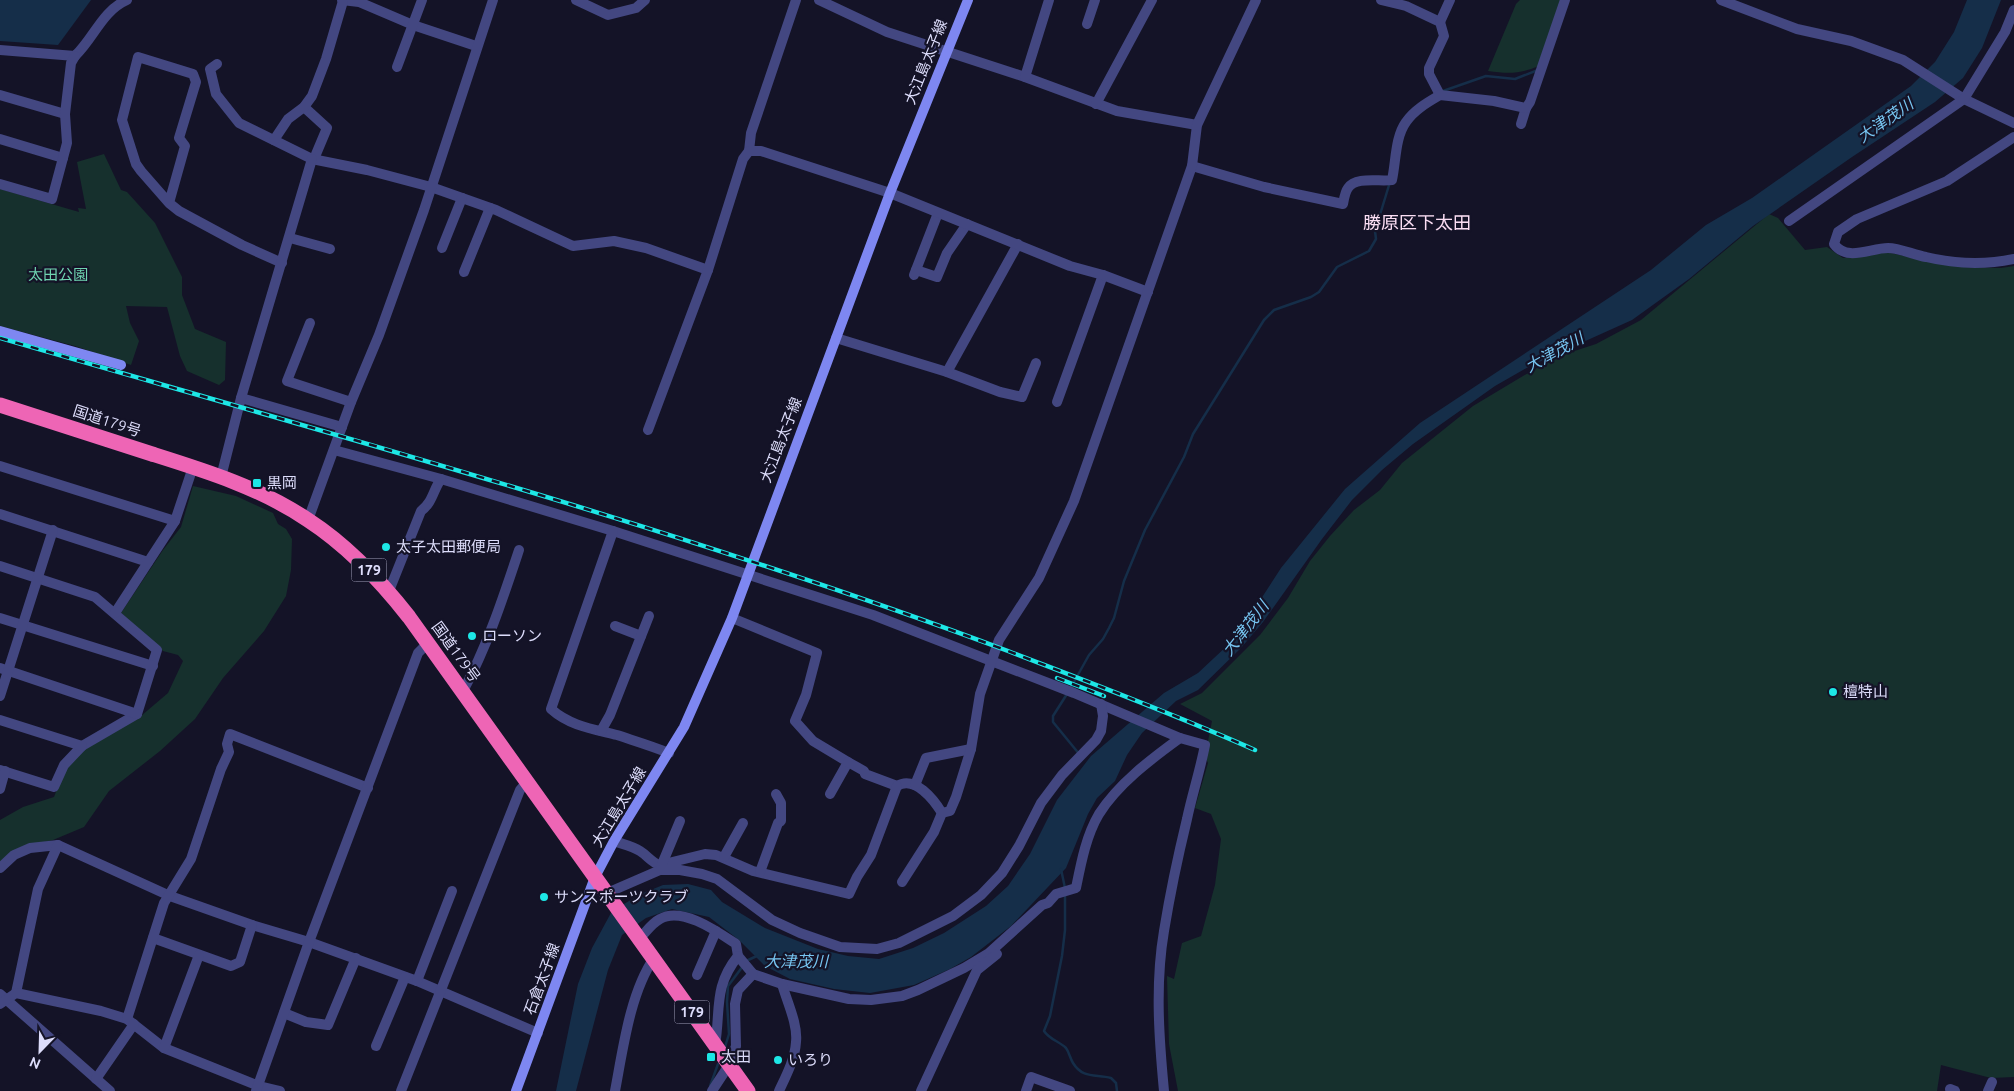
<svg xmlns="http://www.w3.org/2000/svg" width="2014" height="1091" font-family="Ubuntu,'Noto Sans JP',sans-serif">
<style>
.green{fill:#16302d}
.water{fill:#152e49}
.lines{fill:none;stroke-linecap:round;stroke-linejoin:round}
.stream{stroke:#152e49;stroke-width:2.5}
.street{stroke:#434781;stroke-width:10}
.secondary{stroke:#7e87f1;stroke-width:10}
.highway{stroke:#ee65b5;stroke-width:15}
.rail-casing{stroke:#1de7e6;stroke-width:4.5}
.rail{stroke:#141327;stroke-width:2.5;stroke-dasharray:8;stroke-linecap:butt}
.poi-dot{fill:#1de7e6;stroke:#141327;stroke-width:2}
.labels{text-anchor:middle;stroke-width:4.5;stroke-linejoin:round;paint-order:stroke}
.shield{fill:#141327;stroke:#a1a0bb;stroke-width:1}
.shield-label{font-size:14px;font-weight:bold;fill:#ddddfb}
.street-label{font-size:15px;fill:#ddddfb;stroke:#141327}
.park-label{font-size:15px;fill:#6fd4b1;stroke:#141327}
.poi-label{font-size:15px;fill:#ddddfb;stroke:#141327;text-anchor:start}
.water-label{font-size:16px;font-style:italic;fill:#76c4f0;stroke:#141327}
.quarter-label{font-size:18px;fill:#fbdef4;stroke:#141327}
</style>
<rect width="100%" height="100%" fill="#141327"/>
<g class="green">
<path d="M1520,0H1561L1539,66C1519,74 1509,74 1488,71L1516,4Z"/>
<path d="M104,154L121,190L127,192L155,223L182,277V295L195,329L226,342L225,380L219,385L187,371L180,356L167,307L126,306L130,323L139,341L131,365L75,346L0,326V189L79,212L78,208L86,209L77,162Z"/>
<path d="M1769,214L1778,218L1805,250L1827,247L1843,258L1885,252L1961,267L2001,268L2014,266V1077L1991,1078L1941,1065L1937,1091H1178L1169,1044L1167,976L1174,979L1182,943L1201,936L1215,885L1221,839L1211,814L1195,808L1208,763L1205,756L1212,721L1180,704L1202,693L1260,635L1288,598L1310,561L1330,536L1354,510L1380,490L1402,463L1473,406L1523,376L1556,357L1596,344L1641,320Z"/>
<path d="M193,486L236,496L273,513L278,524L286,529L292,539L291,570L286,596L264,631L223,678L195,719L160,751L109,791L84,827L53,840L24,847L0,866V820L23,807L54,797L65,768L84,749L141,716L168,693L183,661L178,655L163,651L121,613L163,550L181,527Z"/>
</g>
<g class="water">
<path d="M0,0H91L58,45L0,41Z"/>
<path d="M1967,0H2001L1982,48L1963,78L1935,102L1852,157L1753,226L1689,279L1632,320L1530,366L1495,386L1413,444L1382,470L1352,500L1322,539L1263,622L1241,648L1198,690L1176,701L1142,733L1127,755L1115,781L1097,798L1088,814L1066,868L1011,926L971,957L950,969L914,985L870,993L834,989L790,979L765,966L739,940L709,917L672,909L646,918L622,935L608,970L576,1091H556L578,984L592,948L612,911L641,894L663,885L688,884L711,890L722,902L765,928L818,949L848,956L879,959L913,948L944,933L986,906L1008,886L1030,854L1057,800L1091,756L1164,693L1198,673L1229,644L1257,605L1281,568L1345,489L1420,423L1651,270L1706,225L1752,198L1911,86L1935,62L1954,32Z"/>
</g>
<g class="lines">
<g class="stream">
<path d="M1443,91L1486,76L1515,79L1538,70"/>
<path d="M1070,689L1089,655L1103,639L1109,628L1114,618L1124,581L1145,530L1184,457L1193,434L1264,320L1274,310L1311,297L1319,292L1337,267L1369,251L1376,239L1375,231L1390,182"/>
<path d="M1067,694L1053,716V722L1080,755"/>
<path d="M1061,869L1065,888"/>
<path d="M1065,894V930L1062,956L1050,1016L1044,1031C1050,1040 1059,1041 1066,1048C1069,1052 1070,1058 1073,1063C1083,1079 1095,1074 1111,1078L1116,1083L1117,1091"/>
<path d="M746,961L759,955"/>
<path d="M725,1047L729,1034L727,1002L728,986L743,966"/>
<path d="M710,1086L718,1064"/>
</g>
<g class="street">
<path d="M342,0L359,2L413,25L476,46"/>
<path d="M576,0L608,15L636,8L645,0"/>
<path d="M819,0L887,32L1025,77L1117,111L1197,125"/>
<path d="M1381,0L1406,6L1440,22L1444,36L1429,68V74L1440,95"/>
<path d="M1721,0L1797,29L1851,41L1903,60L1964,99L2014,123"/>
<path d="M1440,22L1450,0"/>
<path d="M1087,24L1095,0"/>
<path d="M0,50L75,56C94,38 102,11 127,0"/>
<path d="M217,64L210,69L216,94L239,123L312,159L367,170L431,187L496,210L573,246L614,241L646,248L708,270"/>
<path d="M397,67L422,0"/>
<path d="M1025,77L1049,0"/>
<path d="M0,95L65,114"/>
<path d="M1096,104L1152,0"/>
<path d="M304,107L327,128L314,159"/>
<path d="M1521,124L1526,108"/>
<path d="M2014,137L1947,181L1857,219L1838,232L1834,244C1847,262 1870,248 1888,248C1900,248 1914,255 1926,257C1955,264 1985,265 2014,259"/>
<path d="M0,139L63,158"/>
<path d="M274,140L288,119L304,107L312,96L326,59L343,1"/>
<path d="M749,151L751,133L796,0"/>
<path d="M1192,166L1264,187L1343,204C1344,199 1345,192 1348,188C1356,176 1380,182 1392,180C1396,162 1395,137 1406,122C1414,110 1428,102 1440,95L1494,101L1526,108L1530,102L1565,0"/>
<path d="M0,184L52,199L67,143L65,114L71,63L75,56"/>
<path d="M169,203L185,146L179,138L196,82L193,74L138,57L122,120L136,164L141,171L169,203L179,211L242,245L282,263"/>
<path d="M1789,221L1964,99L2005,32L2014,10"/>
<path d="M290,238L330,249"/>
<path d="M442,248L462,198"/>
<path d="M916,270L937,277L947,253L967,224"/>
<path d="M464,272L490,208"/>
<path d="M914,275L938,213"/>
<path d="M310,323L287,381L351,402"/>
<path d="M836,338L947,372L1000,392L1022,397L1036,363"/>
<path d="M947,372L1018,244"/>
<path d="M241,398L342,427"/>
<path d="M1057,402L1103,275"/>
<path d="M648,430L708,270L743,159L749,151H761L890,193L1070,266L1103,275L1148,292"/>
<path d="M334,450L441,479L613,531L873,615L1074,693L1180,738L1205,745C1200,771 1192,795 1187,819C1178,856 1170,894 1164,931C1155,984 1159,1038 1164,1091"/>
<path d="M0,466L175,521"/>
<path d="M221,477L241,398L312,159"/>
<path d="M0,514L148,562"/>
<path d="M308,520L351,402L379,335L424,210L493,0"/>
<path d="M613,531L551,709C570,726 593,729 617,735C635,741 652,746 669,753"/>
<path d="M0,566L95,597L157,650L137,714L82,746L64,765L54,787L0,770"/>
<path d="M389,591L421,511C433,502 433,490 441,479"/>
<path d="M115,613L175,521L193,467"/>
<path d="M0,618L153,666"/>
<path d="M732,618L817,653L806,695L795,721L813,741L848,762L830,794"/>
<path d="M615,626L641,636"/>
<path d="M0,668L137,714"/>
<path d="M463,691C487,647 503,598 519,550"/>
<path d="M0,696L53,530"/>
<path d="M0,720L82,746"/>
<path d="M601,731L610,715L649,616"/>
<path d="M848,762L864,771L865,774L897,786C915,775 934,800 942,813"/>
<path d="M915,785L926,758L971,749"/>
<path d="M0,789L5,771"/>
<path d="M614,841C622,844 632,846 640,851C648,856 652,863 660,865L705,854L716,855L753,871L849,894L857,877L871,855L897,786"/>
<path d="M724,857L743,823"/>
<path d="M0,868L14,855L30,848L58,845L170,896L252,925L309,942L417,981L538,1033"/>
<path d="M660,869L680,821"/>
<path d="M760,872L778,823L781,821V803L776,794"/>
<path d="M902,882L934,832L942,813L950,811L956,797L971,749L980,694L992,660L999,640L1039,578L1074,501L1192,166L1197,125L1256,0"/>
<path d="M607,893L660,870H680L702,874L717,879L772,920L800,933L840,947L877,949L899,943L953,916L981,895L1002,873L1019,846L1041,803L1062,775L1096,740L1101,731L1103,716L1101,704"/>
<path d="M153,938L231,966L240,962L252,925"/>
<path d="M640,938C646,932 652,923 660,919C682,906 718,932 736,944L738,956C713,987 721,1010 715,1045"/>
<path d="M738,956L753,974L782,984L849,999L871,1000L902,996L918,990L964,968L989,953L1042,905L1048,903L1056,894L1076,888C1081,863 1086,836 1099,814C1118,784 1151,759 1180,738"/>
<path d="M697,975L716,931"/>
<path d="M417,981L452,891"/>
<path d="M16,993L38,889L58,845"/>
<path d="M0,994L110,1091"/>
<path d="M0,1004L16,993L101,1011L127,1019L164,1048L259,1086L280,1091"/>
<path d="M284,1013L306,1022L328,1025L356,958"/>
<path d="M127,1019L164,903L191,859L221,769L229,752L227,744L230,734L368,788"/>
<path d="M376,1046L405,977"/>
<path d="M164,1048L199,955"/>
<path d="M96,1079L134,1024"/>
<path d="M1950,1089L1955,1091"/>
<path d="M256,1091L309,942L418,653L428,643"/>
<path d="M401,1091L520,790L527,782"/>
<path d="M615,1091C623,1049 630,993 654,958"/>
<path d="M712,1091L729,1065L736,1046L735,1004L738,990L753,974"/>
<path d="M779,1091C786,1076 795,1059 796,1042C798,1024 787,1002 782,984"/>
<path d="M921,1091L977,970L997,954"/>
<path d="M1026,1091L1031,1077L1070,1091"/>
<path d="M1988,1091L1992,1082"/>
</g>
<g class="secondary">
<path d="M0,331L121,365"/>
<path d="M516,1091L595,877L614,841L684,727L732,618L890,193L968,0"/>
</g>
<path class="highway" d="M0,405C51,421 101,438 152,454C206,471 261,488 308,520C348,546 380,580 409,617L748,1091"/>
<g class="rail-casing">
<g id="rail">
<path d="M0,338C338,436 679,528 1008,651C1091,683 1174,714 1255,750"/>
<path d="M1057,678L1104,696"/>
</g>
</g>
<use href="#rail" class="rail"/>
</g>
<g class="poi-dot">
<rect x="252" y="478" width="10" height="10" rx="2.5"/>
<circle cx="386" cy="547" r="5"/>
<circle cx="472" cy="636" r="5"/>
<circle cx="1833" cy="692" r="5"/>
<circle cx="544" cy="897" r="5"/>
<rect x="706" y="1052" width="10" height="10" rx="2.5"/>
<circle cx="778" cy="1060" r="5"/>
</g>
<g class="labels">
<g class="shield">
<rect x="351.5" y="558.5" width="35" height="23" rx="4"/>
<rect x="674.5" y="1000.5" width="35" height="23" rx="4"/>
</g>
<g class="shield-label">
<text x="369" y="575">179</text>
<text x="692" y="1017">179</text>
</g>
<g class="street-label">
<text transform="translate(926 62) rotate(-68)" y="5">大江島太子線</text>
<text transform="translate(107 421) rotate(18)" y="5">国道179号</text>
<text transform="translate(781 440) rotate(-69)" y="5">大江島太子線</text>
<text transform="translate(456 652) rotate(54)" y="5">国道179号</text>
<text transform="translate(619 807) rotate(-59)" y="5">大江島太子線</text>
<text transform="translate(542 979) rotate(-70)" y="5">石倉太子線</text>
</g>
<g class="park-label">
<text x="58" y="280">太田公園</text>
</g>
<g class="poi-label">
<text x="267" y="488">黒岡</text>
<text x="396" y="552">太子太田郵便局</text>
<text x="482" y="641">ローソン</text>
<text x="1843" y="697">檀特山</text>
<text x="554" y="902">サンスポーツクラブ</text>
<text x="721" y="1062">太田</text>
<text x="788" y="1065">いろり</text>
</g>
<g class="water-label">
<text transform="translate(1885 120) rotate(-35)" y="6">大津茂川</text>
<text transform="translate(1554 352) rotate(-29)" y="6">大津茂川</text>
<text transform="translate(1245 628) rotate(-52)" y="6">大津茂川</text>
<text x="796" y="967">大津茂川</text>
</g>
<g class="quarter-label">
<text x="1417" y="229">勝原区下太田</text>
</g>
</g>
<g transform="translate(40 1051) rotate(203)" stroke="#141327" stroke-width="4" paint-order="stroke">
<path d="M0-4L9 19L0 12L-9 19Z" fill="#ddddfb"/>
<text y="-8" font-size="14" font-weight="bold" text-anchor="middle" fill="#ddddfb">N</text>
</g>
</svg>
